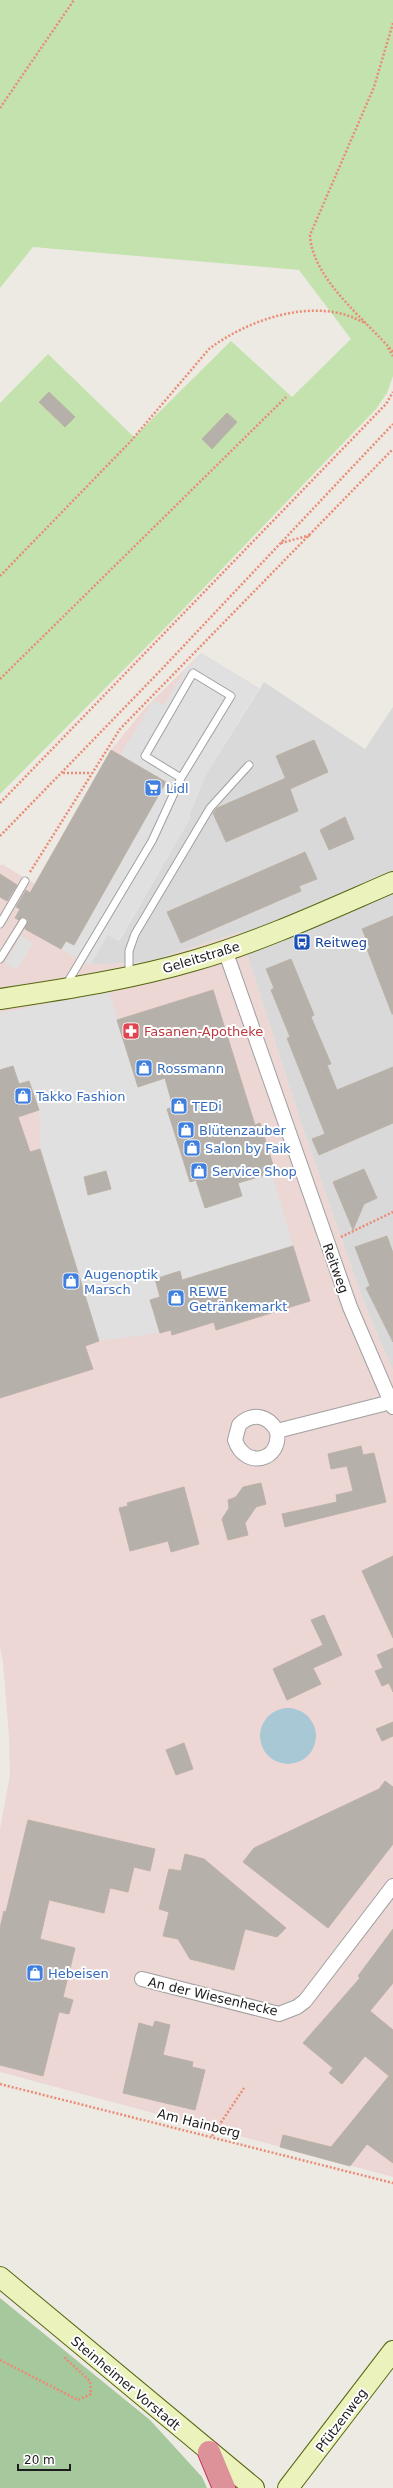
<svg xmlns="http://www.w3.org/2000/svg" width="393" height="2488" font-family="'DejaVu Sans',sans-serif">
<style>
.residential{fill:#dad9d9}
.commercial{fill:#ecd7d4}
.grass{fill:#c3e2ae}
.forest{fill:#a5c89c}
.parking{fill:#e0e0e0}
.water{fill:#a8c8d6}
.building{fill:#b5b0a9;stroke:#bdb2a7}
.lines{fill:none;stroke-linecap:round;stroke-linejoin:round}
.lane-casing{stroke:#a0a0a0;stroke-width:9}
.street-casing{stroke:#a0a0a0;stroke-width:16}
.secondary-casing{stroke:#566710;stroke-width:22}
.highway-casing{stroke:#c5365b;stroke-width:24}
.path{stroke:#eb8b76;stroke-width:2.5;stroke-dasharray:2 2;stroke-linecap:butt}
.lane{stroke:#fff;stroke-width:7}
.street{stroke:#fff;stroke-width:14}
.secondary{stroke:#ebf2bb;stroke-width:20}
.highway{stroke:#dd929a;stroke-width:22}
.labels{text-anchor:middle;stroke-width:4;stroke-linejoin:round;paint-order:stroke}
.shop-label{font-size:13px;fill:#366cbe;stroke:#fff;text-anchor:start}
.transit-label{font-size:13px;fill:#164399;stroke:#fff;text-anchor:start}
.street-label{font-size:13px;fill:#1c1c1c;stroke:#fff}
.health-label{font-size:13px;fill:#be3a42;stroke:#fff;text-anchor:start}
</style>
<rect width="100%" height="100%" fill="#edeae3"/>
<path class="residential" d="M264,682L365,749L393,707V1371L364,1303L301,1123L240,932L148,962L90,965L108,934L119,941L191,817L189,816L205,776Z"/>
<path class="commercial" d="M201,653L259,688L205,776L189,816L191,817L118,941L108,935L90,965L148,962L240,932L301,1123L364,1303L393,1371V2177L0,2072V1829L10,1775L9,1736L3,1662L0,1648V866L2,864L35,884L111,750L145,708Z"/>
<path class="grass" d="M0,0H393V376L387,393L376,409L168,625L0,794V403L48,354L134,437L231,341L292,397L351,339L299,270L33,247L0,288Z"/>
<path class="forest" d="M0,2298L150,2420L202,2477L207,2488H0Z"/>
<g class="parking">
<path d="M201,653L259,688L205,776L189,816L191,817L118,941L108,935L90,965L61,949L66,941L74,945L166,782L120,755L154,700L164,705L186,668L194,663Z"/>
<path d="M21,936L33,943L17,970L5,963Z"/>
<path d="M109,991L138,1087L165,1078L173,1107L167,1109L190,1182L196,1180L205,1208L241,1196L238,1183L272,1173L293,1246L182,1280L180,1271L155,1279L162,1302L152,1305L160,1333L99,1341L40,1149L39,1110L29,1081L19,1084L0,1070V1013Z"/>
</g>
<circle class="water" cx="288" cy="1736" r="28"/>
<g class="building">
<path d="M49,392L75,417L65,427L39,402Z"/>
<path d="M227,413L237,422L212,449L202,439Z"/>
<path d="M314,740L328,772L290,789L276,756Z"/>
<path d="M111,750L166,782L74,945L66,941L61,949L25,929L28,920L24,917L19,920L15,918L20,909L16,907L26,890L30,893Z"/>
<path d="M286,778L298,811L226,842L213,813L217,808Z"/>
<path d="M345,817L354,839L329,850L320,830Z"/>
<path d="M305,852L317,879L299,886L301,891L181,943L167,912Z"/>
<path d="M0,874L17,885L7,901L0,897Z"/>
<path d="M393,916V1014H392L367,949L370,948L362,929Z"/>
<path d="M291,959L314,1015L311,1017L331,1064L327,1065L337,1090L393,1067V1123L319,1155L312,1139L325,1134L287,1038L290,1037L271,990L274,988L266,969Z"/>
<path d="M213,990L255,1125L260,1123L273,1165L269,1166L272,1173L238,1183L242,1196L205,1208L196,1180L190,1182L167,1109L173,1107L165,1078L138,1087L117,1020Z"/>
<path d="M13,1066L19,1084L29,1081L39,1110L18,1117L30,1152L40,1149L99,1341L85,1346L93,1369L0,1398V1070Z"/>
<path d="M364,1169L377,1198L364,1204L353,1230L333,1182Z"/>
<path d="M106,1171L111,1189L88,1195L84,1177Z"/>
<path d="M387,1236L393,1253V1342L366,1288L370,1286L355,1247Z"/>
<path d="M293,1246L310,1301L216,1330L214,1322L172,1335L171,1330L160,1333L150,1300L160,1297L155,1279L180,1271L182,1280Z"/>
<path d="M361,1446L363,1455L374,1453L386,1502L285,1527L282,1514L337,1502L336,1495L353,1491L347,1466L331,1469L328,1454Z"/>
<path d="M261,1483L266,1504L256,1507L245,1523L248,1535L228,1540L222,1519L229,1508L228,1500L236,1497L243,1487Z"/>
<path d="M184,1487L199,1544L171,1552L168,1541L130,1551L119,1508L128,1506L127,1503Z"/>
<path d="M393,1556V1638L362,1571Z"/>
<path d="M324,1615L342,1655L313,1668L321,1684L287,1700L273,1669L323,1645L311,1620Z"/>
<path d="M393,1648V1692L389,1683L382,1686L375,1671L383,1668L377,1655Z"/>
<path d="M393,1722V1736L382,1741L376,1729Z"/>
<path d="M184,1743L193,1769L176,1775L166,1750Z"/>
<path d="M385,1781L393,1787V1844L328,1928L243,1862L254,1848L379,1789Z"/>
<path d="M28,1820L155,1849L150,1871L134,1867L128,1892L110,1888L104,1913L49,1900L40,1939L75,1948L63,1997L73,2000L69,2014L59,2012L43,2076L0,2065V1928L4,1911L6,1912Z"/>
<path d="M185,1854L204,1859L286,1928L277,1937L245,1929L234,1970L190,1959L178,1939L163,1936L169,1912L159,1909L169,1869L181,1871Z"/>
<path d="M393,1929V1983L370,2011L393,2030V2163L367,2144L350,2166L280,2147L283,2135L331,2147L389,2076L365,2056L342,2084L329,2073L333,2068L303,2043L360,1978L358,1976Z"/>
<path d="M155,2021L170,2025L163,2055L193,2062L192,2067L205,2070L195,2110L123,2093L139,2023L153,2027Z"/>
</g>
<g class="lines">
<g class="lane-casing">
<g id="lane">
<path d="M0,924L25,881"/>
<path d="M0,959L23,922"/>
<path d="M129,976V951L135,934L210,808L249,765"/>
<path d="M66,985L152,841L181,778L231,696L193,673L145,756L181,778"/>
</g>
</g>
<g class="street-casing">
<g id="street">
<path d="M225,950L350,1307L393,1407"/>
<path d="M277,1431C282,1461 245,1470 235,1440L239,1425C252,1412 268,1415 277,1431L391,1402"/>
<path d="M142,1979L279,2014L297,2007L305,2001L393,1886"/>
</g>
</g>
<g class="secondary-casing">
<g id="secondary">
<path d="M0,999C66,989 132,979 196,960C264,940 328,910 393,882"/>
<path d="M0,2277L254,2488"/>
<path d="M288,2488L393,2351"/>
</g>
</g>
<g class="highway-casing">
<path id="highway" d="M209,2452L224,2488"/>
</g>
<g class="path">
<path d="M393,23L374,87L310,235C312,279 366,320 393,352"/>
<path d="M0,108L74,0"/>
<path d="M388,348L393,356"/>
<path d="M281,543L311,535"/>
<path d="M0,576L130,442L209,349C250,318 319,295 366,324"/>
<path d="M0,679L286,397"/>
<path d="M63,773H90"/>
<path d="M0,803L386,404L393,392"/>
<path d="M0,836L159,672L393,424"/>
<path d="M30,872L120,729L393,449"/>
<path d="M341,1237L393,1212"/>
<path d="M0,2084L393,2183"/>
<path d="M212,2136L244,2088"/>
<path d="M0,2360L78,2400L91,2394L90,2381L64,2357"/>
</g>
<use href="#lane" class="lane"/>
<use href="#street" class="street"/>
<use href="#secondary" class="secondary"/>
<use href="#highway" class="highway"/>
</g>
<defs>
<g id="supermarket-square" transform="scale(0.9)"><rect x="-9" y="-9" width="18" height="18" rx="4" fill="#3f7fe0" stroke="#fff"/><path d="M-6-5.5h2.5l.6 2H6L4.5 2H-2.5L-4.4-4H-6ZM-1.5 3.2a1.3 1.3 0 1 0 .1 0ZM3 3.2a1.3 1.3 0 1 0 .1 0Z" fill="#fff"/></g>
<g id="bus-square" transform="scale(0.9)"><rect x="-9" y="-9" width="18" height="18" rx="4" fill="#1a4fb4" stroke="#fff"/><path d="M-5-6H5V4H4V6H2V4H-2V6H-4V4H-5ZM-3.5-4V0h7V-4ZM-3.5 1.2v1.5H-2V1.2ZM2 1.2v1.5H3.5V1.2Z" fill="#fff"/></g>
<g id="pharmacy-square" transform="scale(0.9)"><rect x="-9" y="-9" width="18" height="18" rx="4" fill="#e0444e" stroke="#fff"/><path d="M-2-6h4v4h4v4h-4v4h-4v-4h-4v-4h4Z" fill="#fff"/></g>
<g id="shop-square" transform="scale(0.9)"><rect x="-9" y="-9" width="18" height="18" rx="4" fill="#3f7fe0" stroke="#fff"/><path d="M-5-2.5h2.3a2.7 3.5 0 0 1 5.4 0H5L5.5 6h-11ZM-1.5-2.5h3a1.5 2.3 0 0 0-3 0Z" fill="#fff"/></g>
</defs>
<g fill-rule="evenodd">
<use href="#supermarket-square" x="153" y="788"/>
<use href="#bus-square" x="302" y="942"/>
<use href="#pharmacy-square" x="131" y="1031"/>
<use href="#shop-square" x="144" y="1068"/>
<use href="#shop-square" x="23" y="1096"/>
<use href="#shop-square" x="179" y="1106"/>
<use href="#shop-square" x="186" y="1130"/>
<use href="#shop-square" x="192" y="1148"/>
<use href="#shop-square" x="199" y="1171"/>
<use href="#shop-square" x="71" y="1281"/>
<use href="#shop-square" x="176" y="1298"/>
<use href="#shop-square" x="35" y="1973"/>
</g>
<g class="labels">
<g class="shop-label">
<text x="166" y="793">Lidl</text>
<text x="157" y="1073">Rossmann</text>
<text x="36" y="1101">Takko Fashion</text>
<text x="192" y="1111">TEDi</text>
<text x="199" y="1135">Blütenzauber</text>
<text x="205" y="1153">Salon by Faik</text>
<text x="212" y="1176">Service Shop</text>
<text x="84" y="1279">Augenoptik<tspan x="84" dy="15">Marsch</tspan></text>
<text x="189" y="1296">REWE<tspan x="189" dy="15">Getränkemarkt</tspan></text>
<text x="48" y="1978">Hebeisen</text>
</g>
<g class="transit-label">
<text x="315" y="947">Reitweg</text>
</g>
<g class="street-label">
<text transform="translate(201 957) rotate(-17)" y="5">Geleitstraße</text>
<text transform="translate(336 1268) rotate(70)" y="5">Reitweg</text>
<text transform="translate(213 1996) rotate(13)" y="5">An der Wiesenhecke</text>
<text transform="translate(199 2123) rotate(14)" y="5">Am Hainberg</text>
<text transform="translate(126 2383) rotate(40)" y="5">Steinheimer Vorstadt</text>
<text transform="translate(341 2420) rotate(-53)" y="5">Pfützenweg</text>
</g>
<g class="health-label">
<text x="144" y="1036">Fasanen-Apotheke</text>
</g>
</g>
<path d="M18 2464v6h52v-6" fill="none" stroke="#1c1c1c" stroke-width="2"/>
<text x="24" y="2464" font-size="12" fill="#1c1c1c" stroke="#ffffff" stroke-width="3" paint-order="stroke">20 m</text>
</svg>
